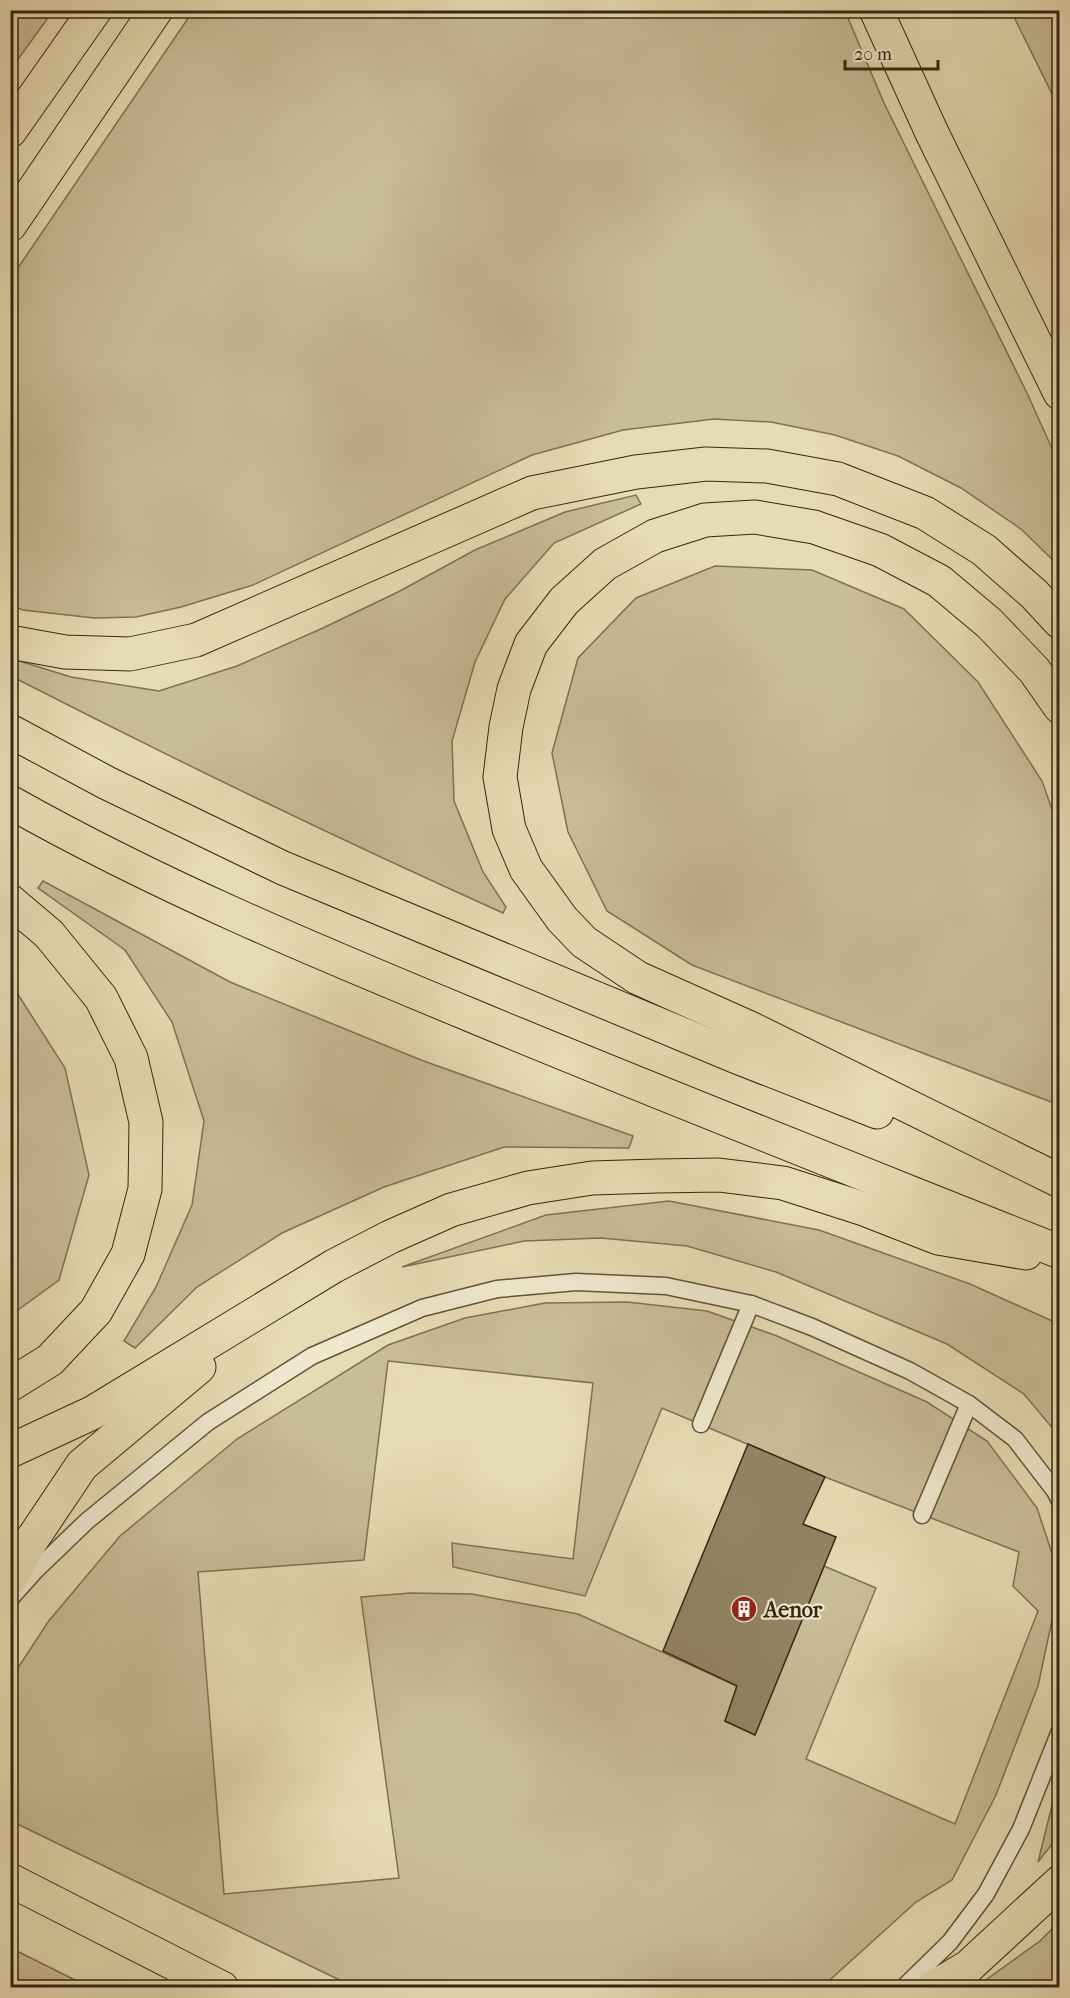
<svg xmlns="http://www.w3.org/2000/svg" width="1070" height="1998" font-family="'IM FELL French Canon',serif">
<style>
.green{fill:#c9bc98;stroke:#7f7155;stroke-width:1.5;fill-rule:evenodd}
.building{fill:#928466;stroke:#352612;stroke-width:1.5}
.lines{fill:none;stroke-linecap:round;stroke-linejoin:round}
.service-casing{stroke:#62533a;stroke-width:19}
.motorway-casing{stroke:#352612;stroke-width:35}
.service{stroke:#efe8ce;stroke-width:16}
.motorway{stroke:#e7dbb3;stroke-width:33}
.labels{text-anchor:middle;stroke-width:4.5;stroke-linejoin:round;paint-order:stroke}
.poi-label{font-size:22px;font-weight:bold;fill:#352612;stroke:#efe8ce;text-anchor:start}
</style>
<rect width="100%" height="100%" fill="#e7dbb3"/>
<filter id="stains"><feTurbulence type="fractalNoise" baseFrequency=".00333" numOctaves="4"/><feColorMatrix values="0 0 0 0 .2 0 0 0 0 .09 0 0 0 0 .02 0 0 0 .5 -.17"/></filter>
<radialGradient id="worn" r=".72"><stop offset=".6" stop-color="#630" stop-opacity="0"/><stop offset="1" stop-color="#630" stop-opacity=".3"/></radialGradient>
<g class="green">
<path d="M11,10L53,11L11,69L10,11Z"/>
<path d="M193,11H845L884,103L1027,393L1059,464V566L1021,529L961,488L898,456L835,435L771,422L714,419L623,430L532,455L253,585L181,607L136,617L94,618L23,610L11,606V278Z"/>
<path d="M1011,11H1059V108Z"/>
<path d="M636,495L641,504L554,543L505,599L475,662L452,741L454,801L483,872L506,907L503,913C336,838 173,759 11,676L10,658L71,677L159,691L237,666L323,628L398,592L475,550L565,512Z"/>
<path d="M715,566L812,570L904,609L978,682L1042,781L1060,832L1059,1105L692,965L607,911L568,832L552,753L578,658L636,598Z"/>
<path d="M43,881L230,982L421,1060L633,1136L629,1148L504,1147L384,1187L282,1233L197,1287L135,1348L124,1341L156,1287L192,1205L204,1121L172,1022L125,950L38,888Z"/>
<path d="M10,982L65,1068L89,1175L59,1280L11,1315Z"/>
<path d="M669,1201L819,1230L970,1284L1059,1324V1436L1024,1394L947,1344L776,1272L687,1246L601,1238L524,1241L402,1267L546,1215Z"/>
<path d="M627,1302L707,1311L777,1336L927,1402L987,1441L1037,1508L1059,1574V1588L1038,1686L996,1795L952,1880L916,1902L822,1987H354L11,1821L10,1680L48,1622L120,1536L237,1439L388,1345L465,1318L545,1303ZM388,1361L593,1383L573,1559L452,1543L453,1567L585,1596L662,1408L825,1477L1019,1552L1013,1586L1038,1611L955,1824L806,1759L876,1588L824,1566L755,1735L725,1721L737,1686L578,1614L472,1594L411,1593L361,1597L399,1878L224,1894L198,1572L364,1560Z"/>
<path d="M1059,1776V1835L1038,1862L1059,1777Z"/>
<path d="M1059,1922V1987H976L1040,1941Z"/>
<path d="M10,1948H11L89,1987H11Z"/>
</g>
<path class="building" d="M748,1444L825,1477L803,1524L836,1537L755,1735L725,1721L737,1686L663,1651Z"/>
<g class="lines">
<g class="service-casing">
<g id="service">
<path d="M701,1424L751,1304"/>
<path d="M922,1515L969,1404"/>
<path d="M10,1599L35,1571L87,1521L208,1422L312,1356L422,1308L497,1289L576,1282L666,1286L751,1304L812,1327L910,1371L969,1404L1015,1439L1055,1491L1060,1501"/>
<path d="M903,1988L950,1942L986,1894L1021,1829L1060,1731"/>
</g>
</g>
<g class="motorway-casing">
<g id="motorway">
<path d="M876,10L932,133L1060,393"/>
<path d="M10,131L95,10"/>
<path d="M10,225L156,10"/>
<path d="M10,642L65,652L130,654L196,640L532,493L636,472L706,464L767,466L838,479L925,513L984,550L1034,594L1060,622"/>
<path d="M1060,707L1034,670L989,623L939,581L880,550L814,527L755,517L705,520L655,536L605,564L564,601L531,644L514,689L506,727L500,777L509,829L526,869L562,919L584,942L638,978L750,1028L1060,1181"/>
<path d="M10,731L107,783L283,868L737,1057L877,1112"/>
<path d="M10,802C157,885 313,950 468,1014C665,1096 862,1173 1060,1252"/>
<path d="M10,901L49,934L101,998L131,1058L146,1122L145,1189L128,1254L96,1311L50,1360L10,1385"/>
<path d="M10,1451L92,1413L334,1266L390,1237L451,1210L528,1188L592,1178L657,1176L719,1175L783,1183L861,1208L938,1238L1026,1253"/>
<path d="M10,1579L29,1544L82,1465L199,1367"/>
<path d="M10,1880L222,1988"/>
<path d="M933,1988L968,1967L1060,1882"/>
</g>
</g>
<use href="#service" class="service"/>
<use href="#motorway" class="motorway"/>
</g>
<defs>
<g id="building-disc" transform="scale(1.35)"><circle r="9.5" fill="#8f2418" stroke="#efe8ce"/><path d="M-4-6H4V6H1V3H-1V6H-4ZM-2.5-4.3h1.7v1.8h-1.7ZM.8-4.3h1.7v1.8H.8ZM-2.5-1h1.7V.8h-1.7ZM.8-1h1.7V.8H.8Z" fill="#fff"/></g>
</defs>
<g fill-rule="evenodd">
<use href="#building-disc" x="744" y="1609"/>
</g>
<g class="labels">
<g class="poi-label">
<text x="764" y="1617">Aenor</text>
</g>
</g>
<rect width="1070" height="1998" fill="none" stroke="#e7dbb3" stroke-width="36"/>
<rect x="12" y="12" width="1046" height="1974" fill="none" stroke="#352612" stroke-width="3"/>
<rect x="18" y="18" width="1034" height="1962" fill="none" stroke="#352612" stroke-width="1.5"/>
<path d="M845 60v9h93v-9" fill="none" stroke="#352612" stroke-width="3"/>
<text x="854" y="60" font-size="18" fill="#352612" stroke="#efe8ce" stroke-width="4.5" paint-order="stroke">20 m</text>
<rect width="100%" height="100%" filter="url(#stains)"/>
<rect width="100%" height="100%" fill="url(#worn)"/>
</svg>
